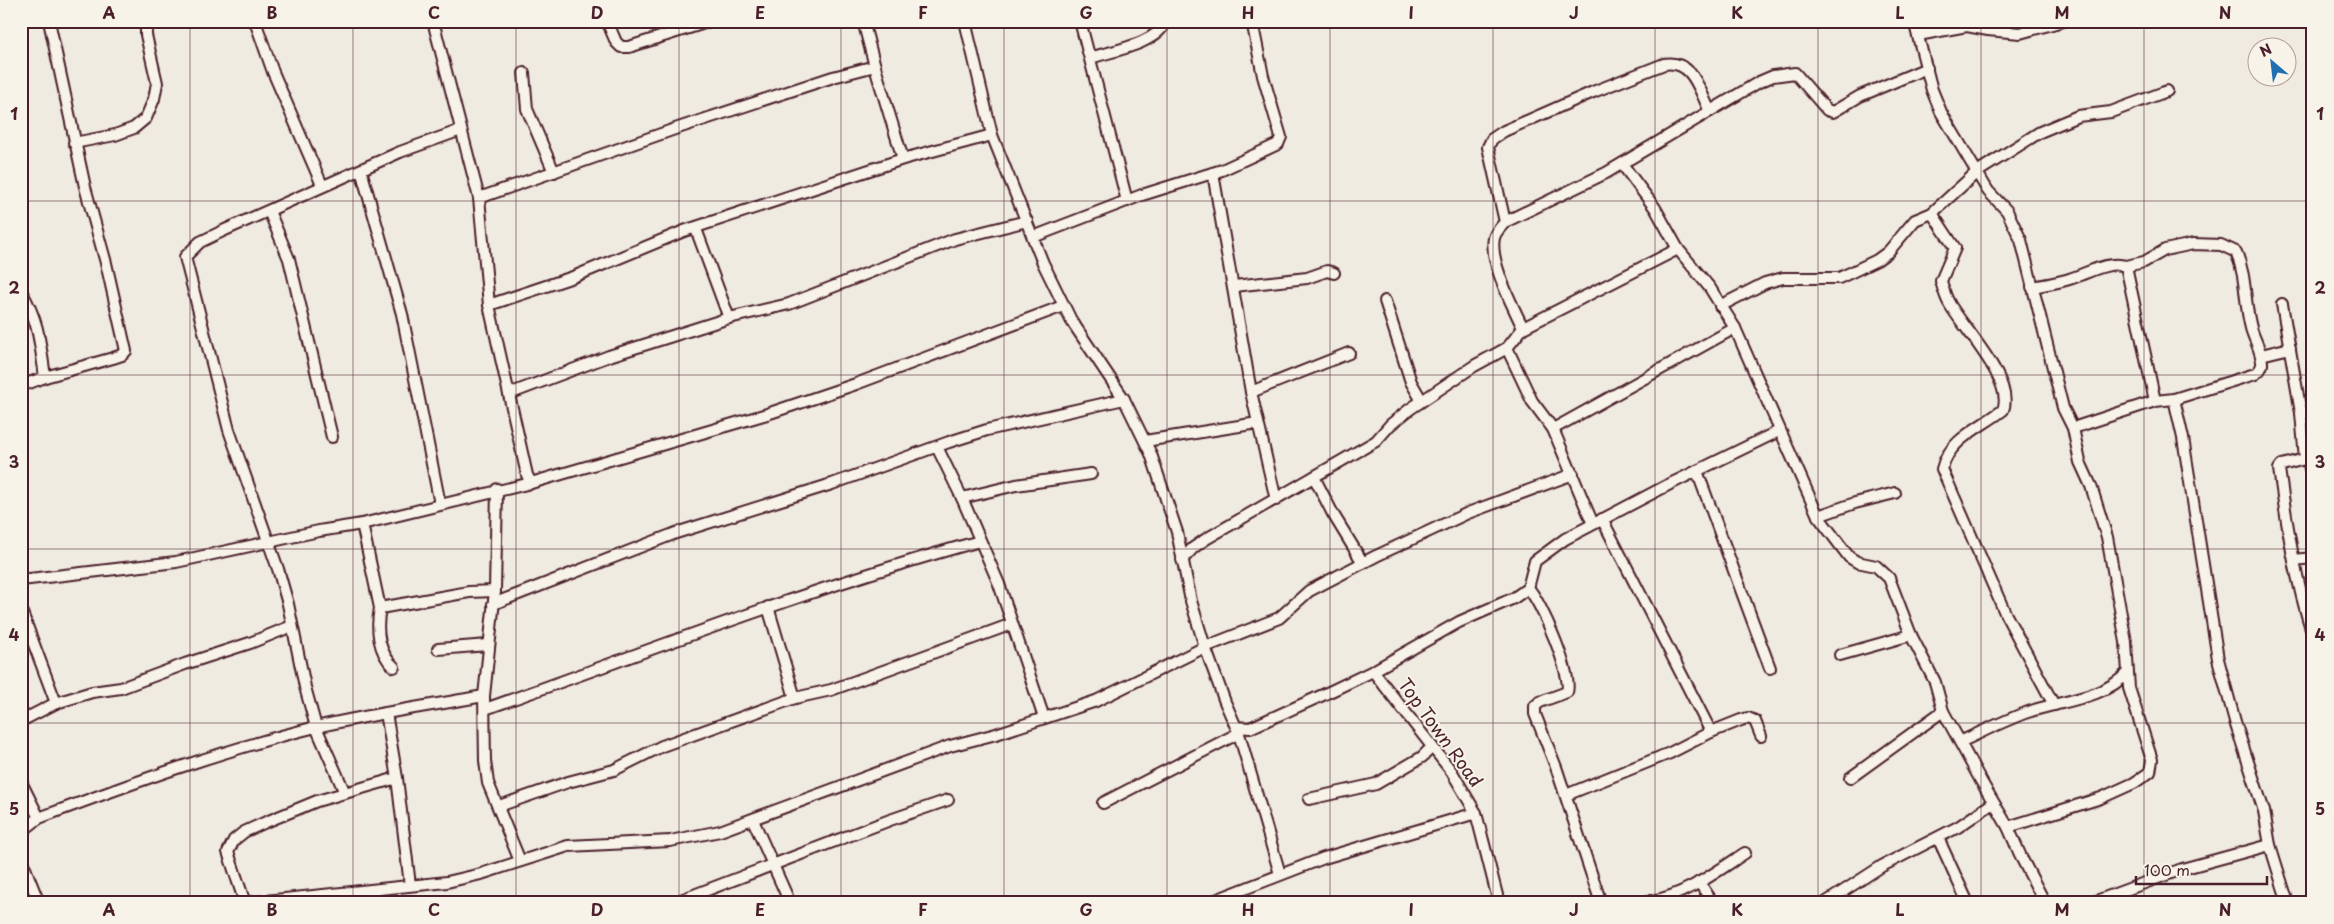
<svg xmlns="http://www.w3.org/2000/svg" width="2334" height="924" font-family="'Playpen Sans',sans-serif">
<style>
.lines{fill:none;stroke-linecap:round;stroke-linejoin:round}
.minor-casing{stroke:#4a1f2b;stroke-width:14}
.minor{stroke:#f7f3e8;stroke-width:10}
.grid{fill:none;stroke:#4a1f2b;stroke-width:1;stroke-opacity:0.55}
.labels{text-anchor:middle;stroke-width:4;stroke-linejoin:round;paint-order:stroke}
.street-label{font-size:18px;fill:#4a1f2b;stroke:#f7f3e8}
.neatline{fill:none;stroke:#4a1f2b;stroke-width:2}
.grid-label{font-size:16px;text-anchor:middle;font-weight:bold;fill:#4a1f2b}
</style>
<rect width="100%" height="100%" fill="#f0ebe0"/>
<filter id="ink" filterUnits="userSpaceOnUse"><feTurbulence type="fractalNoise" baseFrequency=".02" numOctaves="2"/><feDisplacementMap in="SourceGraphic" scale="10" xChannelSelector="R" yChannelSelector="G"/><feConvolveMatrix kernelMatrix="1 2 1 2 8 2 1 2 1" color-interpolation-filters="sRGB"/></filter>
<g filter="url(#ink)">
<g class="lines">
<g class="minor-casing">
<g id="minor">
<path d="M255,21L273,72L322,185"/>
<path d="M607,21L616,42L621,47H629L711,21"/>
<path d="M863,21L877,74L903,159"/>
<path d="M965,21L992,135L1043,263L1071,320L1124,399L1151,454L1177,532L1191,601L1205,647L1225,702L1236,727L1250,728L1325,694L1373,671L1459,622L1514,598L1528,588L1535,561L1565,539L1668,485L1779,431"/>
<path d="M1080,21L1127,201"/>
<path d="M1914,21L1932,90L1941,112L1988,191L2007,211L2021,240L2063,408L2073,428L2080,462L2091,486L2107,537L2126,642L2129,688L2152,760L2150,772L2134,783L2101,798L2008,827"/>
<path d="M2311,21L2313,23"/>
<path d="M1918,35L1967,26L1988,30L2020,33L2063,21"/>
<path d="M1090,58C1112,51 1157,44 1166,21"/>
<path d="M524,73L527,109L554,172"/>
<path d="M74,143L115,135L134,128L146,118L154,99L157,83L146,35V21"/>
<path d="M1622,164L1655,208L1678,249L1710,288L1735,328L1818,516L1849,557L1857,562L1876,566L1889,578L1911,635L1935,682L1943,711L1981,781L2008,827L2022,859L2045,903"/>
<path d="M361,170L402,314L440,504"/>
<path d="M1213,173L1251,392L1276,500"/>
<path d="M479,198L675,129L833,77L875,66"/>
<path d="M269,211L289,259L332,437"/>
<path d="M1932,213L1955,248L1941,281C1943,288 1945,296 1949,303C1962,327 2015,381 2003,410C1980,428 1949,439 1942,469L2006,615L2054,705"/>
<path d="M1505,222L1488,147L1492,139L1504,131L1593,92L1664,64C1693,59 1699,90 1710,111"/>
<path d="M696,229L729,318"/>
<path d="M1033,237L1142,195L1222,170L1278,144L1281,137L1263,76L1252,21"/>
<path d="M1234,286L1307,278L1327,271L1334,273"/>
<path d="M2032,287C2043,285 2055,283 2066,280C2085,275 2107,260 2126,266L2155,401"/>
<path d="M21,291C39,321 40,343 45,377L113,358L122,355L126,351L106,263L85,187L49,21"/>
<path d="M1385,301L1411,382L1422,401"/>
<path d="M2282,304L2301,413"/>
<path d="M489,305L573,277L684,231L903,159L992,135"/>
<path d="M1720,306L1765,283L1783,278H1839L1852,272L1877,260L1888,252L1915,220L1932,213L1977,172L2040,132L2078,116L2111,112L2167,91"/>
<path d="M1523,328C1513,306 1489,262 1494,238C1495,232 1501,227 1505,222L1606,173L1759,82L1773,76L1795,73L1827,110L1833,112L1860,96L1927,68"/>
<path d="M1507,348L1532,401L1553,429L1593,524"/>
<path d="M2261,355L2290,348"/>
<path d="M21,386L45,377"/>
<path d="M1251,392L1349,353"/>
<path d="M509,394L609,356L729,318L789,304L955,239L1027,221"/>
<path d="M2174,399L2183,438L2218,659L2236,725L2264,811L2270,845L2288,903"/>
<path d="M2313,411L2301,413L2305,459L2282,465L2279,469C2287,525 2295,580 2313,635"/>
<path d="M2073,428L2155,401L2174,399L2255,374C2258,372 2261,370 2262,365C2263,353 2254,340 2251,328C2244,303 2247,277 2236,252L2221,245L2193,244L2165,250L2144,262L2126,266"/>
<path d="M1553,429L1735,328"/>
<path d="M1145,441L1258,423"/>
<path d="M937,447L962,498L999,584L1044,718"/>
<path d="M2307,456L2313,481"/>
<path d="M1697,471L1770,668"/>
<path d="M1314,477L1333,514L1363,563"/>
<path d="M531,483L767,414L856,384L1063,306"/>
<path d="M497,489L495,591L484,696L485,761L488,783L520,861"/>
<path d="M962,498L1016,485L1091,474"/>
<path d="M1818,516L1855,503L1895,493"/>
<path d="M1602,519L1711,732"/>
<path d="M362,524L380,608C376,629 378,652 394,667"/>
<path d="M1182,560L1193,548L1206,539L1376,441L1390,425L1410,409L1474,366L1507,348L1523,328L1678,249"/>
<path d="M2294,560L2313,558"/>
<path d="M21,580L176,562L319,531L362,524L531,483L527,475L489,305L479,198L433,21"/>
<path d="M1528,588C1541,601 1573,676 1567,692L1540,702L1535,706V714L1556,767L1601,903"/>
<path d="M493,604L676,533L832,484L949,442L987,430L1124,399"/>
<path d="M768,607L795,698"/>
<path d="M380,608L469,592L495,591"/>
<path d="M21,610L56,703"/>
<path d="M438,649L488,645"/>
<path d="M1840,655L1911,635"/>
<path d="M1373,671L1452,772L1476,813L1499,903"/>
<path d="M485,709C649,651 812,587 980,541"/>
<path d="M386,713L397,778L410,885"/>
<path d="M21,721L56,703L92,692L121,688L185,664L250,643L292,626"/>
<path d="M1237,727L1280,874"/>
<path d="M1960,742C1982,732 2005,720 2028,712C2060,701 2104,699 2127,673"/>
<path d="M1850,778L1943,711"/>
<path d="M21,782L39,818"/>
<path d="M345,793L316,727L305,687L288,604L278,569L229,430L185,257L200,242L225,230L400,152L461,130"/>
<path d="M1566,795L1670,753L1711,732L1741,720L1748,718L1755,721L1761,736"/>
<path d="M1309,799L1376,784L1422,757L1432,747"/>
<path d="M1103,803L1239,733"/>
<path d="M499,806L568,782L614,770L662,746L795,698L831,690L1012,624"/>
<path d="M753,820L790,903"/>
<path d="M21,832L39,818C130,784 222,750 316,727C372,714 428,706 484,696"/>
<path d="M1938,838L1968,903"/>
<path d="M21,858L39,903"/>
<path d="M1699,882L1713,903"/>
<path d="M245,903L447,882L481,874L568,846L670,841L720,831L950,746L996,734L1096,701L1205,647L1279,618L1309,591L1376,556L1468,513L1573,474"/>
<path d="M245,903L228,852L234,840L244,832L266,822L317,801L397,778"/>
<path d="M673,903L890,820L948,800"/>
<path d="M1208,903L1324,858L1476,813"/>
<path d="M1623,903C1632,902 1642,903 1651,901C1683,897 1719,870 1745,853"/>
<path d="M1825,903L1882,866L1958,827L1993,803"/>
<path d="M2091,903L2182,869L2270,845"/>
</g>
</g>
<use href="#minor" class="minor"/>
</g>
</g>
<path class="grid" d="M190,21V903M353,21V903M516,21V903M679,21V903M841,21V903M1004,21V903M1167,21V903M1330,21V903M1493,21V903M1655,21V903M1818,21V903M1981,21V903M2144,21V903M21,201H2313M21,375H2313M21,549H2313M21,723H2313"/>
<g class="labels">
<g class="street-label">
<text transform="translate(1440 733) rotate(54)" y="6">Top Town Road</text>
</g>
</g>
<rect width="2334" height="924" fill="none" stroke="#f7f3e8" stroke-width="55"/>
<g transform="translate(2272 62) rotate(332)"><circle r="24" fill="#f7f3e8" stroke="#b29e9c"/>
<path d="M0-4L9 19L0 12L-9 19Z" fill="#1f6fb2"/>
<text y="-8" font-size="14" font-weight="bold" text-anchor="middle" fill="#4a1f2b">N</text>
</g>
<path d="M2136 876v8h131v-8" fill="none" stroke="#4a1f2b" stroke-width="2.5"/>
<text x="2144" y="876" font-size="15" fill="#4a1f2b" stroke="#f7f3e8" stroke-width="4" paint-order="stroke">100 m</text>
<rect x="28" y="28" width="2278" height="868" class="neatline"/>
<g class="grid-label">
<text x="109" y="19">A</text>
<text x="272" y="19">B</text>
<text x="434" y="19">C</text>
<text x="597" y="19">D</text>
<text x="760" y="19">E</text>
<text x="923" y="19">F</text>
<text x="1086" y="19">G</text>
<text x="1248" y="19">H</text>
<text x="1411" y="19">I</text>
<text x="1574" y="19">J</text>
<text x="1737" y="19">K</text>
<text x="1900" y="19">L</text>
<text x="2062" y="19">M</text>
<text x="2225" y="19">N</text>
<text x="14" y="120">1</text>
<text x="2320" y="120">1</text>
<text x="14" y="294">2</text>
<text x="2320" y="294">2</text>
<text x="14" y="468">3</text>
<text x="2320" y="468">3</text>
<text x="14" y="641">4</text>
<text x="2320" y="641">4</text>
<text x="14" y="815">5</text>
<text x="2320" y="815">5</text>
<text x="109" y="916">A</text>
<text x="272" y="916">B</text>
<text x="434" y="916">C</text>
<text x="597" y="916">D</text>
<text x="760" y="916">E</text>
<text x="923" y="916">F</text>
<text x="1086" y="916">G</text>
<text x="1248" y="916">H</text>
<text x="1411" y="916">I</text>
<text x="1574" y="916">J</text>
<text x="1737" y="916">K</text>
<text x="1900" y="916">L</text>
<text x="2062" y="916">M</text>
<text x="2225" y="916">N</text>
</g>
</svg>
